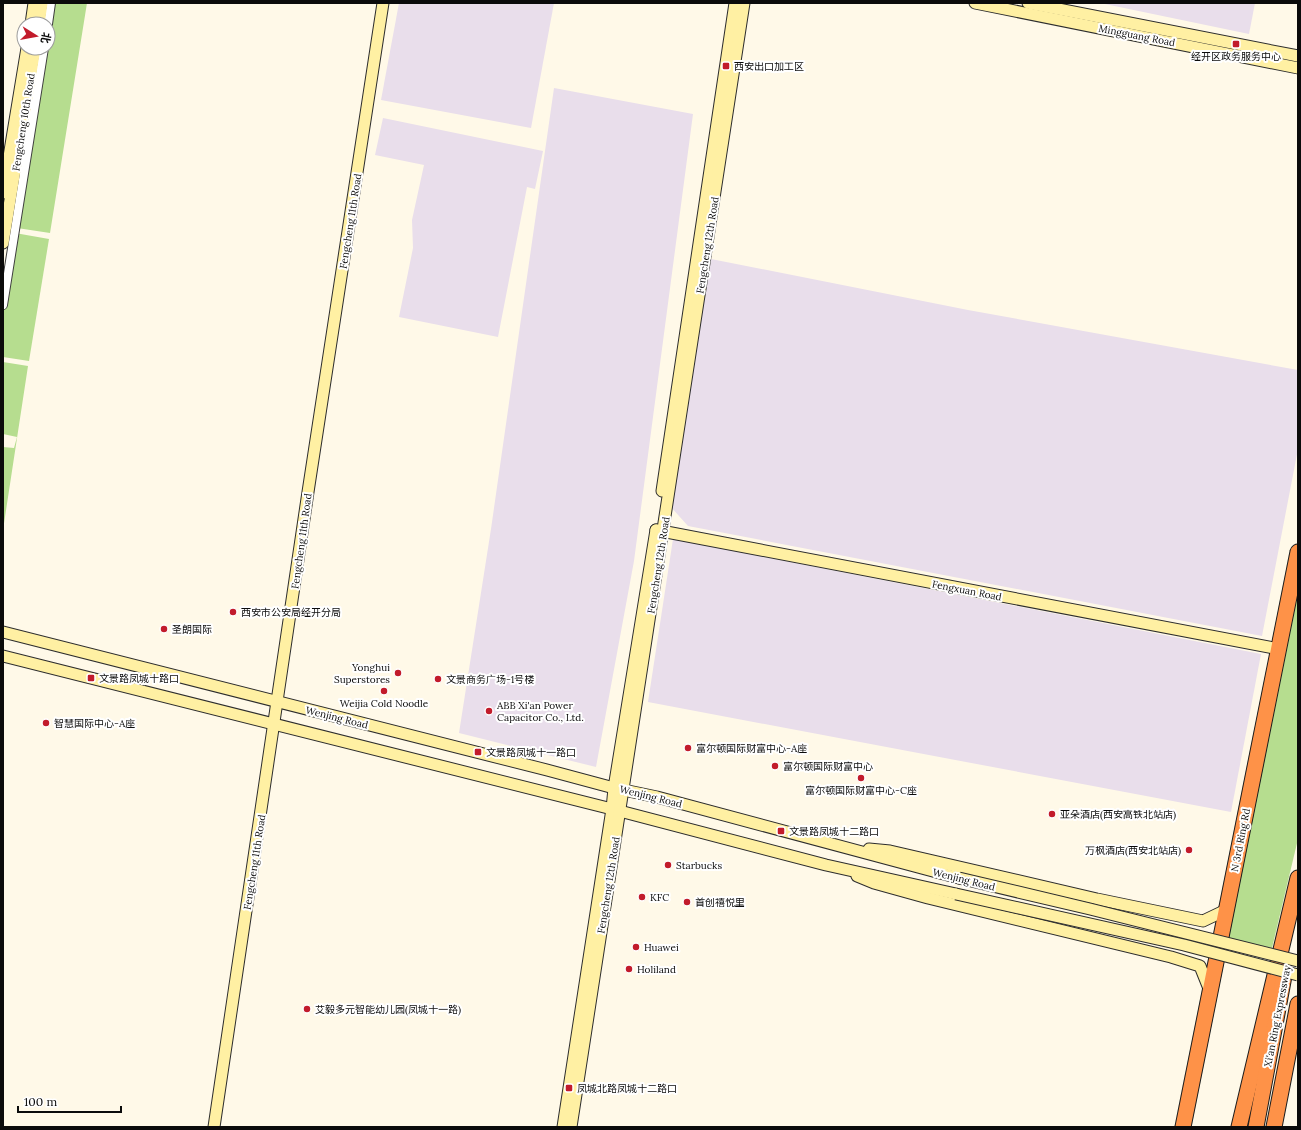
<svg xmlns="http://www.w3.org/2000/svg" width="1301" height="1130" font-family="Lora,'Noto Sans SC',serif">
<style>
.industrial{fill:#e9deeb}
.forest{fill:#b6dd8f}
.lines{fill:none;stroke-linecap:round;stroke-linejoin:round}
.street-casing{stroke:#3e3e3e;stroke-width:10}
.secondary-casing{stroke:#2d2d2d;stroke-width:13}
.highway-casing{stroke:#1c1c1c;stroke-width:17}
.street{stroke:#fff;stroke-width:8}
.secondary{stroke:#fff0a3;stroke-width:11}
.highway{stroke:#fe9248;stroke-width:15}
.secondary-bridge-casing{stroke:#2d2d2d;stroke-width:13;stroke-linecap:butt}
.secondary-bridge{stroke:#fff0a3;stroke-width:11}
.poi-dot{fill:#c21b2b;stroke:#fff;stroke-width:1.5}
.labels{text-anchor:middle;stroke-width:4;stroke-linejoin:round;paint-order:stroke}
.street-label{font-size:10px;fill:#0b0b0b;stroke:#fff}
.poi-label{font-size:10px;fill:#0b0b0b;stroke:#fff;text-anchor:start}
</style>
<rect width="100%" height="100%" fill="#fff9e8"/>
<g class="industrial">
<path d="M399,3H554L531,128L381,100Z"/>
<path d="M1100,3H1255L1249,34Z"/>
<path d="M554,88L693,114L634,561L596,767L459,733L491,529Z"/>
<path d="M383,118L543,151L535,189L527,187L498,337L399,317L413,248L412,220L424,165L375,155Z"/>
<path d="M711,259L968,310L1298,370V449L1262,636L688,526L670,506Z"/>
<path d="M673,539L1261,654L1231,812L648,702Z"/>
</g>
<g class="forest">
<path d="M53,3H87L50,233L17,228L45,48H48V32Z"/>
<path d="M15,233L49,239L29,361L3,357V305Z"/>
<path d="M3,362L28,366L3,530V447L14,448L17,437L3,434Z"/>
<path d="M1298,574V839L1272,948L1227,938Z"/>
</g>
<g class="lines">
<g class="street-casing">
<g id="street">
<path d="M48,24L51,3"/>
<path d="M3,305L44,48"/>
</g>
</g>
<g class="secondary-casing">
<g id="secondary">
<path d="M975,3L1298,68"/>
<path d="M1028,3L1298,56"/>
<path d="M31,24L34,3"/>
<path d="M39,24L42,3"/>
<path d="M3,193L27,48"/>
<path d="M3,243L35,48"/>
<path d="M662,491L735,3"/>
<path d="M656,530L1279,649"/>
<path d="M3,632L547,770L614,788L657,797L959,878"/>
<path d="M3,656L612,809L826,865L956,894"/>
<path d="M869,849L890,851L1097,899L1203,921L1226,910"/>
<path d="M857,876L874,883L928,898L1171,957L1200,966L1210,991"/>
<path d="M214,1127L308,492L383,3"/>
<path d="M563,1127L612,809L614,788L656,530"/>
<path d="M571,1127L744,3"/>
</g>
</g>
<g class="highway-casing">
<g id="highway">
<path d="M1183,1127L1298,552"/>
<path d="M1239,1127L1298,878"/>
<path d="M1256,1127L1284,976"/>
<path d="M1274,1127L1298,1004"/>
</g>
</g>
<use href="#street" class="street"/>
<use href="#secondary" class="secondary"/>
<use href="#highway" class="highway"/>
<g class="secondary-bridge-casing">
<g id="secondary-bridge">
<path d="M959,878L1090,909L1298,961"/>
<path d="M956,894L1184,945L1298,975"/>
</g>
</g>
<use href="#secondary-bridge" class="secondary-bridge"/>
</g>
<g class="poi-dot">
<rect x="1232" y="40" width="8" height="8" rx="2"/>
<rect x="722" y="62" width="8" height="8" rx="2"/>
<circle cx="233" cy="612" r="4"/>
<circle cx="164" cy="629" r="4"/>
<circle cx="398" cy="673" r="4"/>
<rect x="87" y="674" width="8" height="8" rx="2"/>
<circle cx="438" cy="679" r="4"/>
<circle cx="384" cy="691" r="4"/>
<circle cx="489" cy="711" r="4"/>
<circle cx="46" cy="723" r="4"/>
<circle cx="688" cy="748" r="4"/>
<rect x="474" y="748" width="8" height="8" rx="2"/>
<circle cx="775" cy="766" r="4"/>
<circle cx="861" cy="778" r="4"/>
<circle cx="1052" cy="814" r="4"/>
<rect x="777" y="827" width="8" height="8" rx="2"/>
<circle cx="1189" cy="850" r="4"/>
<circle cx="668" cy="865" r="4"/>
<circle cx="642" cy="897" r="4"/>
<circle cx="687" cy="902" r="4"/>
<circle cx="636" cy="947" r="4"/>
<circle cx="629" cy="969" r="4"/>
<circle cx="307" cy="1009" r="4"/>
<rect x="565" y="1084" width="8" height="8" rx="2"/>
</g>
<g class="labels">
<g class="street-label">
<text transform="translate(1137 35) rotate(11)" y="4">Mingguang Road</text>
<text transform="translate(23 122) rotate(-81)" y="4">Fengcheng 10th Road</text>
<text transform="translate(350 221) rotate(-81)" y="4">Fengcheng 11th Road</text>
<text transform="translate(707 245) rotate(-81)" y="4">Fengcheng 12th Road</text>
<text transform="translate(301 541) rotate(-82)" y="4">Fengcheng 11th Road</text>
<text transform="translate(658 565) rotate(-81)" y="4">Fengcheng 12th Road</text>
<text transform="translate(967 590) rotate(11)" y="4">Fengxuan Road</text>
<text transform="translate(337 717) rotate(14)" y="4">Wenjing Road</text>
<text transform="translate(651 796) rotate(14)" y="4">Wenjing Road</text>
<text transform="translate(1240 840) rotate(-79)" y="4">N 3rd Ring Rd</text>
<text transform="translate(254 862) rotate(-81)" y="4">Fengcheng 11th Road</text>
<text transform="translate(964 879) rotate(14)" y="4">Wenjing Road</text>
<text transform="translate(608 885) rotate(-81)" y="4">Fengcheng 12th Road</text>
<text transform="translate(1277 1016) rotate(-79)" y="4">Xi'an Ring Expressway</text>
</g>
<g class="poi-label">
<text x="1236" y="60" text-anchor="middle">经开区政务服务中心</text>
<text x="734" y="70">西安出口加工区</text>
<text x="241" y="616">西安市公安局经开分局</text>
<text x="172" y="633">圣朗国际</text>
<text x="390" y="671" text-anchor="end">Yonghui<tspan x="390" dy="12">Superstores</tspan></text>
<text x="99" y="682">文景路凤城十路口</text>
<text x="446" y="683">文景商务广场-1号楼</text>
<text x="384" y="707" text-anchor="middle">Weijia Cold Noodle</text>
<text x="497" y="709">ABB Xi'an Power<tspan x="497" dy="12">Capacitor Co., Ltd.</tspan></text>
<text x="54" y="727">智慧国际中心-A座</text>
<text x="696" y="752">富尔顿国际财富中心-A座</text>
<text x="486" y="756">文景路凤城十一路口</text>
<text x="783" y="770">富尔顿国际财富中心</text>
<text x="861" y="794" text-anchor="middle">富尔顿国际财富中心-C座</text>
<text x="1060" y="818">亚朵酒店(西安高铁北站店)</text>
<text x="789" y="835">文景路凤城十二路口</text>
<text x="1181" y="854" text-anchor="end">万枫酒店(西安北站店)</text>
<text x="676" y="869">Starbucks</text>
<text x="650" y="901">KFC</text>
<text x="695" y="906">首创禧悦里</text>
<text x="644" y="951">Huawei</text>
<text x="637" y="973">Holiland</text>
<text x="315" y="1013">艾毅多元智能幼儿园(凤城十一路)</text>
<text x="577" y="1092">凤城北路凤城十二路口</text>
</g>
</g>
<rect width="1301" height="1130" fill="none" stroke="#0b0b0b" stroke-width="8"/>
<g transform="translate(36 36) rotate(101)"><circle r="19" fill="#ffffff" stroke="#9d9d9d"/>
<path d="M0-3L7 15L0 10L-7 15Z" fill="#c21b2b"/>
<text y="-6" font-size="11" font-weight="bold" text-anchor="middle" fill="#0b0b0b">北</text>
</g>
<path d="M18 1106v6h103v-6" fill="none" stroke="#0b0b0b" stroke-width="2"/>
<text x="24" y="1106" font-size="12" fill="#0b0b0b" stroke="#ffffff" stroke-width="3" paint-order="stroke">100 m</text>
</svg>
